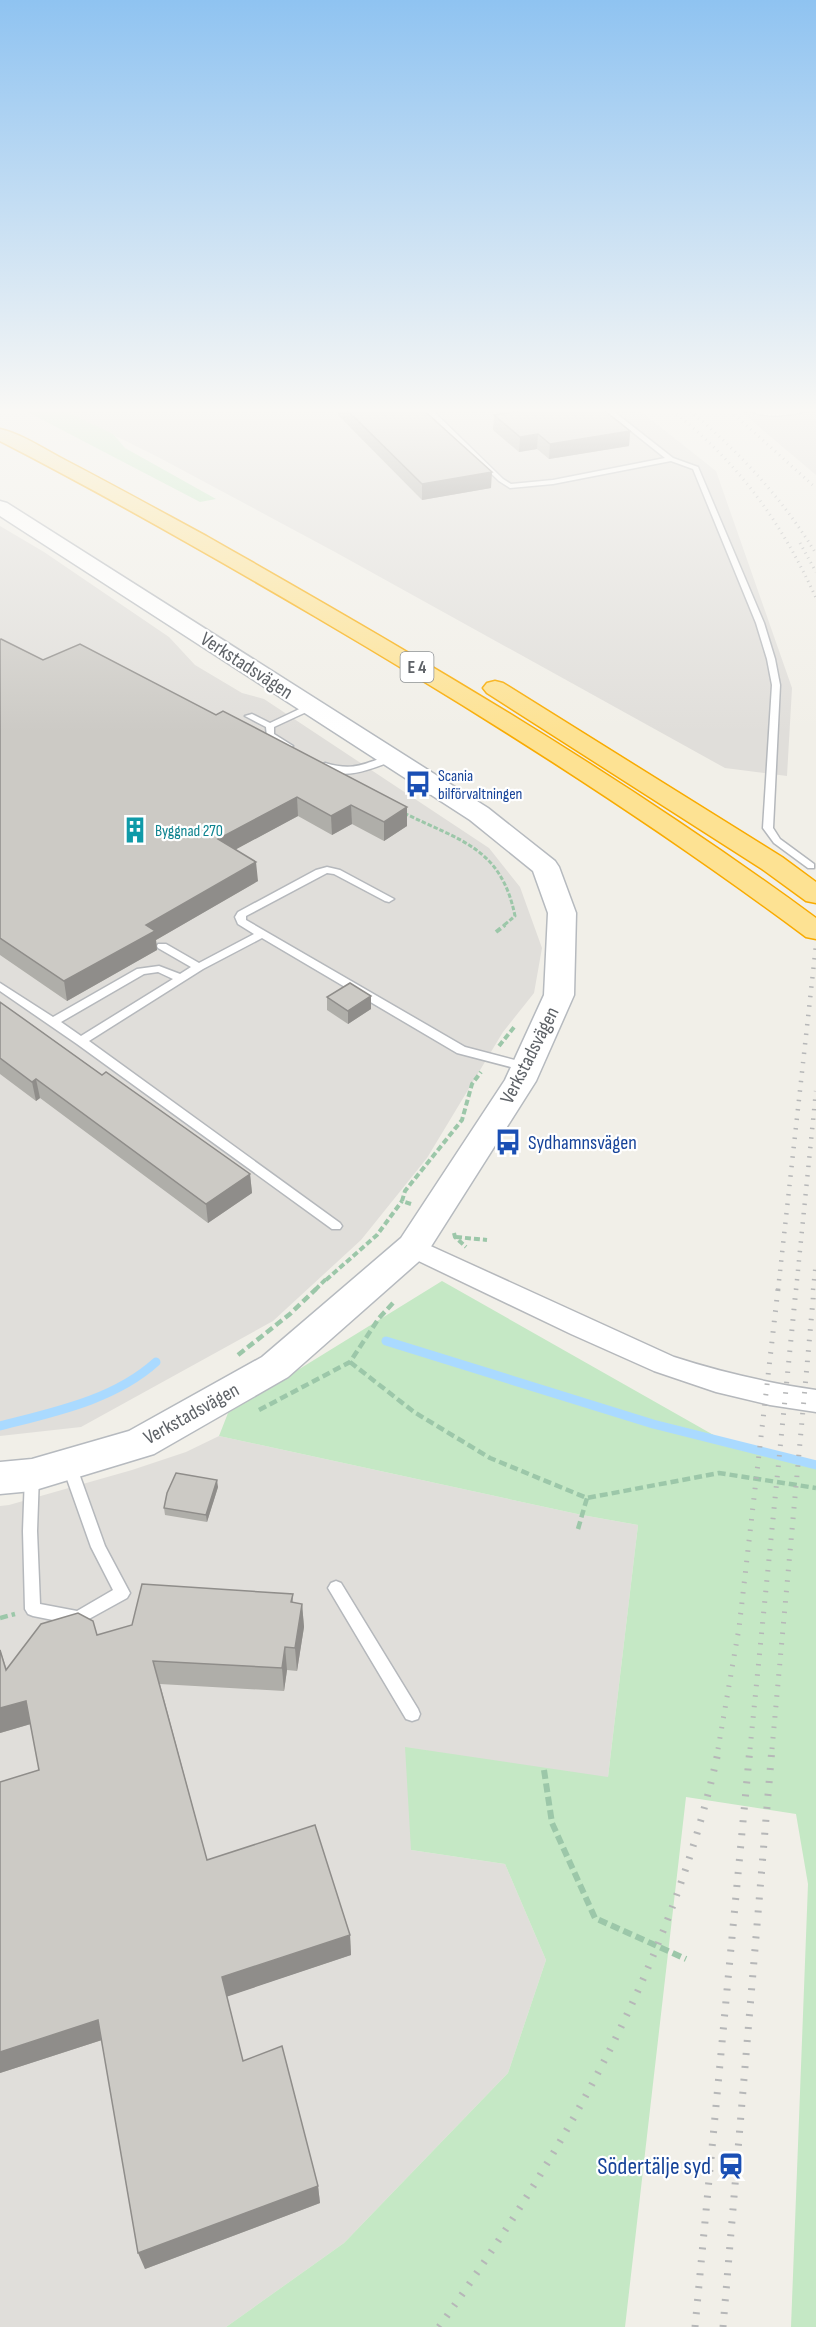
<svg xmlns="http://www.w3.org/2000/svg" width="816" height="2327" font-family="'Sofia Sans Condensed',sans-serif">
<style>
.industrial{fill:#e0deda}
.green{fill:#c5e8c5}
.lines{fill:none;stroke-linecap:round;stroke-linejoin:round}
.stream{stroke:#aadaff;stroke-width:9}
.service-casing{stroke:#b5b8bc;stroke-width:3}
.minor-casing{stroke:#b5b8bc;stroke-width:3}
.secondary-casing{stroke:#b6babf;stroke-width:3}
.motorway-casing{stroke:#f9ab00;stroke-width:3}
.path-far3{stroke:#9cc7a9;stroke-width:3;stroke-dasharray:4.5 2;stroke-linecap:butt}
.path-far2{stroke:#9cc7a9;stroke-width:4;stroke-dasharray:6 3;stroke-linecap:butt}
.path-far1{stroke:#9cc7a9;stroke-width:4.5;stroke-dasharray:8 4;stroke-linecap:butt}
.path{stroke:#9cc7a9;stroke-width:6;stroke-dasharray:9 4.5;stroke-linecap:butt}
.service{fill:#fff;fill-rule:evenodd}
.minor{fill:#fff;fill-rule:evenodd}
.secondary{fill:#fff;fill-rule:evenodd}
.motorway{fill:#fde293;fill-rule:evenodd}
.rail-far3{stroke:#b6b7b8;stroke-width:3;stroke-dasharray:1 4.5;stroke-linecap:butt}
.rail-far2{stroke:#b6b7b8;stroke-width:4.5;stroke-dasharray:1.5 8;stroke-linecap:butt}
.rail-far1{stroke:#b6b7b8;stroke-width:5;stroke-dasharray:1.5 9;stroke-linecap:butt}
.rail{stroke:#b6b7b8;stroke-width:7;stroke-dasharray:2 11;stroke-linecap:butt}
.wall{fill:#afaea9}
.shaded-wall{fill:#8f8d8a}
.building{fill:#cccac5;stroke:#8f8d8a;stroke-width:1.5}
.labels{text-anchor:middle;stroke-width:4.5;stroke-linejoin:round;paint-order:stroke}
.far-transit-label{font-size:16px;fill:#164399;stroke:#fff;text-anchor:start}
.far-culture-label{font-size:16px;fill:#0d838f;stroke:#fff;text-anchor:start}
.shield{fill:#fff;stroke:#8f9295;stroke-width:1.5}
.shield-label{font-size:18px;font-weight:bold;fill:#5f6368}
.street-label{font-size:20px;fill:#5f6368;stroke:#fff}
.transit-label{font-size:20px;fill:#164399;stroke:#fff;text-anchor:start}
.near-transit-label{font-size:24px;fill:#164399;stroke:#fff;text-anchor:end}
</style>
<rect width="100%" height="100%" fill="#f1efe8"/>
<g class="industrial">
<path d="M57,407H635L716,471L792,688L787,776L725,768L335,552L158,457Z"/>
<path d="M737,407H816V475L771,437Z"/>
<path d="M0,526L44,552L169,637L195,665L242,693L264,699L489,848L520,887L542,948L534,993L503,1032L427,1158L361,1240L273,1321L81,1427L0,1436Z"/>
<path d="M219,1436L582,1515L638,1525L608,1777L411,1850L505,1864L546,1960L508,2073L344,2243L226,2327H0V1506L9,1505L132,1470L186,1452Z"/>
</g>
<g class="green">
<path d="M18,407H57L113,434L125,448L216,499L200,502Z"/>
<path d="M442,1281L740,1450L816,1465V2327H791L808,1884L796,1814L686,1797L625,2327H226L344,2243L508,2073L546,1960L505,1864L411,1850L405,1747L608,1777L638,1525L582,1515L219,1436L228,1413Z"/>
</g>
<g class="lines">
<g class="stream">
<path d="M386,1341L653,1424L816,1465"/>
<path d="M0,1426C54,1412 114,1400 156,1362"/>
</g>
<g class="service-casing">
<g id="service">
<path d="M299,407H321L323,409L320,411Z"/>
<path d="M422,407H429L503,479L511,484L553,480L665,458L601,407H608L673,458L698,467L764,623L775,659L780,685L773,828L780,839L814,864V868H808L774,843L763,828L772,685L767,659L756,623L693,469L671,461L553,484L510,488L499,481Z"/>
<path d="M743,407L772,412L816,407V409C792,415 765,421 743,407Z"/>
<path d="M312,703L316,706L315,708L274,727V734L293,746L289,749L267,737L266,727L245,716L252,714L270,723Z"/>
<path d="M392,755L397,758L395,760C373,768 342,783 320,766L325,763C355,772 364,763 392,755Z"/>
<path d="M327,867L340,870L394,899L389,902L385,901L334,874L327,873L246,916V920L465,1047L530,1064L532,1067L530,1070L526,1071L457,1053L262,938L203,969L89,1041L340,1223L342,1226L340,1229H332L77,1044L0,991V983L53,1017L137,969L159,966L180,974L191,967L158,948L157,946L158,944H166L199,963L254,934L238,924L235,917L238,912L316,870ZM158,972L173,979L81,1036L61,1022L144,974Z"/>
<path d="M69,1459L74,1461L76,1465L105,1546L130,1593L127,1598L78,1625L33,1616L28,1614L25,1609L23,1531L25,1475L27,1471L32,1469L37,1471L39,1475L37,1531L40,1604L77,1611L113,1590L91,1547L62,1465L64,1461Z"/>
<path d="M336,1581L341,1583L418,1709L420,1714L418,1719L412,1721L406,1719L331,1593L328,1588L331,1583Z"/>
</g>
</g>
<g class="minor-casing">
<path id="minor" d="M413,1238L674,1357C721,1372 767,1383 816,1390V1412L770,1405L716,1392L654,1371L571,1334L404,1254L400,1247L404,1240Z"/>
</g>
<g class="secondary-casing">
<path id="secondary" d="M0,501L7,503L488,808L555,861L559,867L576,913L574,995L536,1081L425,1256L288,1377L154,1454L32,1491L0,1494V1462L32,1459L129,1431L262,1357L401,1238L505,1080L544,995L548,913L533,871L470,820L0,516Z"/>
</g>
<g class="motorway-casing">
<g id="motorway">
<path d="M0,429C22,434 44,449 65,460C113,485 160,511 208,537C416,655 623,776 816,918V939L806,937C649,820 485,716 316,617C212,556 107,496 0,441Z"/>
<path d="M495,681L503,683L782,857L816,882V903L806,901L762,869L487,693L483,688L487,683Z"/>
</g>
</g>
<path class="path-far3" d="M404,813C460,841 501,847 515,916L503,926"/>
<g class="path-far2">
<path d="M496,932L505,925"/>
<path d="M499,1046L515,1026"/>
<path d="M411,1204L402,1201L405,1191L462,1120L472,1084L481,1072"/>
<path d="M454,1233L455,1237L466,1247"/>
<path d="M456,1237L487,1240"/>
<path d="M326,1280L377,1235L402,1201"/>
<path d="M315,1290L326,1279"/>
</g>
<g class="path-far1">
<path d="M238,1355L290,1314L316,1289"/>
<path d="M350,1362L414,1412L490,1458L587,1498L719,1473L816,1488"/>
<path d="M259,1410L350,1362L379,1318L393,1303"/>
<path d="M578,1529L587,1498"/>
<path d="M0,1618L15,1614"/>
</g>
<path class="path" d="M544,1770L552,1823L595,1918L686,1959"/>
<use href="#service" class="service"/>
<use href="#minor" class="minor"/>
<use href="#secondary" class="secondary"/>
<use href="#motorway" class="motorway"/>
<g class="rail-far3">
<path d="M668,407C737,461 780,519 816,598"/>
<path d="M686,407C737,450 780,495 815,552"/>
<path d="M726,407L816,488"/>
<path d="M800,543L816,572"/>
</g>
<g class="rail-far2">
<path d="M778,1290L816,945"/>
<path d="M796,1290L816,1091"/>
<path d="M813,1290L816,1262"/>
</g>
<g class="rail-far1">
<path d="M718,1749L739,1628L778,1289"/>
<path d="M750,1749L796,1289"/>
<path d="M772,1749L814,1289"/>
</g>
<g class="rail">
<path d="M439,2327C565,2151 673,1961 719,1748"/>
<path d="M695,2327L750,1748"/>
<path d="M723,2327L772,1748"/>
</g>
</g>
<g class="wall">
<path d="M337,407H420L491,488L422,500L338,415Z"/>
<path d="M494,415L630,431L629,446L549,459L537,449L519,452L493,430Z"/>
<path d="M0,640L43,660L407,826L384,841L352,824L332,835L298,816L236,849L258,881L156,940L157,950L67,1001L0,955Z"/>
<path d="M327,997L371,1009L348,1024L327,1010Z"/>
<path d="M0,1002L102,1075L250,1174L252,1193L208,1223L40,1098L36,1101L0,1074Z"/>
<path d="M218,1487L207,1522L165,1515L164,1508Z"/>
<path d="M293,1594V1603L302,1604L304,1627L297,1671L287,1670L284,1691L160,1684L207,1860L350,1935L351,1955L227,1996L243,2061L318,2186L320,2203L145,2269L102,2040L0,2073V1782L39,1770L31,1724L0,1733V1649L7,1670L97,1635Z"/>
</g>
<g class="shaded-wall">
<path d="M630,431L629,446L549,459L550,444Z"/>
<path d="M538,434L537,449L519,452L520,437Z"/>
<path d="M492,472L491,488L422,500V484Z"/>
<path d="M297,797L298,816L220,858L218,839Z"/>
<path d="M351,805L352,824L332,835L331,816Z"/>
<path d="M407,807V826L384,841V822Z"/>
<path d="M256,862L258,881L156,940L157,950L67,1001L64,981L146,925Z"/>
<path d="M371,996V1009L348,1024V1011Z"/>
<path d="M36,1079L40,1098L36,1101L32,1082Z"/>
<path d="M250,1174L252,1193L208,1223L206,1204Z"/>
<path d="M217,1480L218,1487L207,1522L206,1515Z"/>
<path d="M302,1604L304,1627L297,1671L295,1648Z"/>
<path d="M285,1647L287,1670L284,1691L282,1668Z"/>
<path d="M26,1701L34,1723L0,1733V1708Z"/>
<path d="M350,1935L351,1955L226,1997L222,1977Z"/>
<path d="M98,2020L105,2039L0,2073V2052Z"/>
<path d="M318,2186L320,2203L145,2269L138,2253Z"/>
</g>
<g class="building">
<path d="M344,407H420L492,472L422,484Z"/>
<path d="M544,407H600L630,431L550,444L538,434L520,437L494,415Z"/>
<path d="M1,639L43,660L80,644L216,715L223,711L407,807L384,822L351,805L331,816L297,797L218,839L256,862L146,925L155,931L64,981L0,938V640Z"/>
<path d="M350,983L371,996L348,1011L327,997Z"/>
<path d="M0,1002L102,1075L106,1072L250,1174L206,1204L36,1079L32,1082L0,1058Z"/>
<path d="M176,1473L217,1480L206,1515L164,1508L167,1493Z"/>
<path d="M142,1584L293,1594L291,1602L302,1604L295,1648L285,1647L282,1668L153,1661L207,1860L315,1825L350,1935L222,1977L243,2061L282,2046L318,2186L138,2253L98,2020L0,2052V1782L39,1770L26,1701L0,1708V1650L6,1670L41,1624L78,1613L93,1621L97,1635L132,1625Z"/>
</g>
<linearGradient id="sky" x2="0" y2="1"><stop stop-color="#8fc3f1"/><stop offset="0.56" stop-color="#f9f8f5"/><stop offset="1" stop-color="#f9f8f5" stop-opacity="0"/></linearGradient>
<rect width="816" height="733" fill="url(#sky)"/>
<defs>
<g id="bus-bare" transform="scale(2.07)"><path d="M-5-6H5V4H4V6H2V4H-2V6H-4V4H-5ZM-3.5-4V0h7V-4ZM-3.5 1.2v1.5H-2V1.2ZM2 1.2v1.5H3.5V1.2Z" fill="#1a4fb4" stroke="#fff" stroke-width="2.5" paint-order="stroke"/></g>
<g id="building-bare" transform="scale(2.07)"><path d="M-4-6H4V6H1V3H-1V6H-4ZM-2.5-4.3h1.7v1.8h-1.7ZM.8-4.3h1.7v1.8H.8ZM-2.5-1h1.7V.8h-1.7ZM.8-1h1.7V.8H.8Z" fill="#0f9aa8" stroke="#fff" stroke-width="2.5" paint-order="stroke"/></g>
<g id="station-bare" transform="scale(2.07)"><path d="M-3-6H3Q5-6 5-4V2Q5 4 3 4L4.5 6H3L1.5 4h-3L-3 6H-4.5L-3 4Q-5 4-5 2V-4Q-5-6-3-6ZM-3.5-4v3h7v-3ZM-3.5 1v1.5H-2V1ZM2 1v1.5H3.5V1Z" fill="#1a4fb4" stroke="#fff" stroke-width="2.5" paint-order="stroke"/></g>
</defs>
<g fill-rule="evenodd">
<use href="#bus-bare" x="418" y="784"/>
<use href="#building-bare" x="135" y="830"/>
<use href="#bus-bare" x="508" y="1142"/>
<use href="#station-bare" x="731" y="2166"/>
</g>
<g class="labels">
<g class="far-transit-label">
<text x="438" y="781">Scania<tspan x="438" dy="18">bilförvaltningen</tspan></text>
</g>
<g class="far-culture-label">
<text x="155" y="836">Byggnad 270</text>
</g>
<rect class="shield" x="400.5" y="652" width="33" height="30" rx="4.5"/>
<g class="shield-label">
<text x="417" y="673">E 4</text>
</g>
<g class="street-label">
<text transform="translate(247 665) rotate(33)" y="7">Verkstadsvägen</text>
<text transform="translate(529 1055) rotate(-63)" y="7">Verkstadsvägen</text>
<text transform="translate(191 1413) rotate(-29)" y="7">Verkstadsvägen</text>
</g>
<g class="transit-label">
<text x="528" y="1149">Sydhamnsvägen</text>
</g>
<g class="near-transit-label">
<text x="711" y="2174">Södertälje syd</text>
</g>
</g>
</svg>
